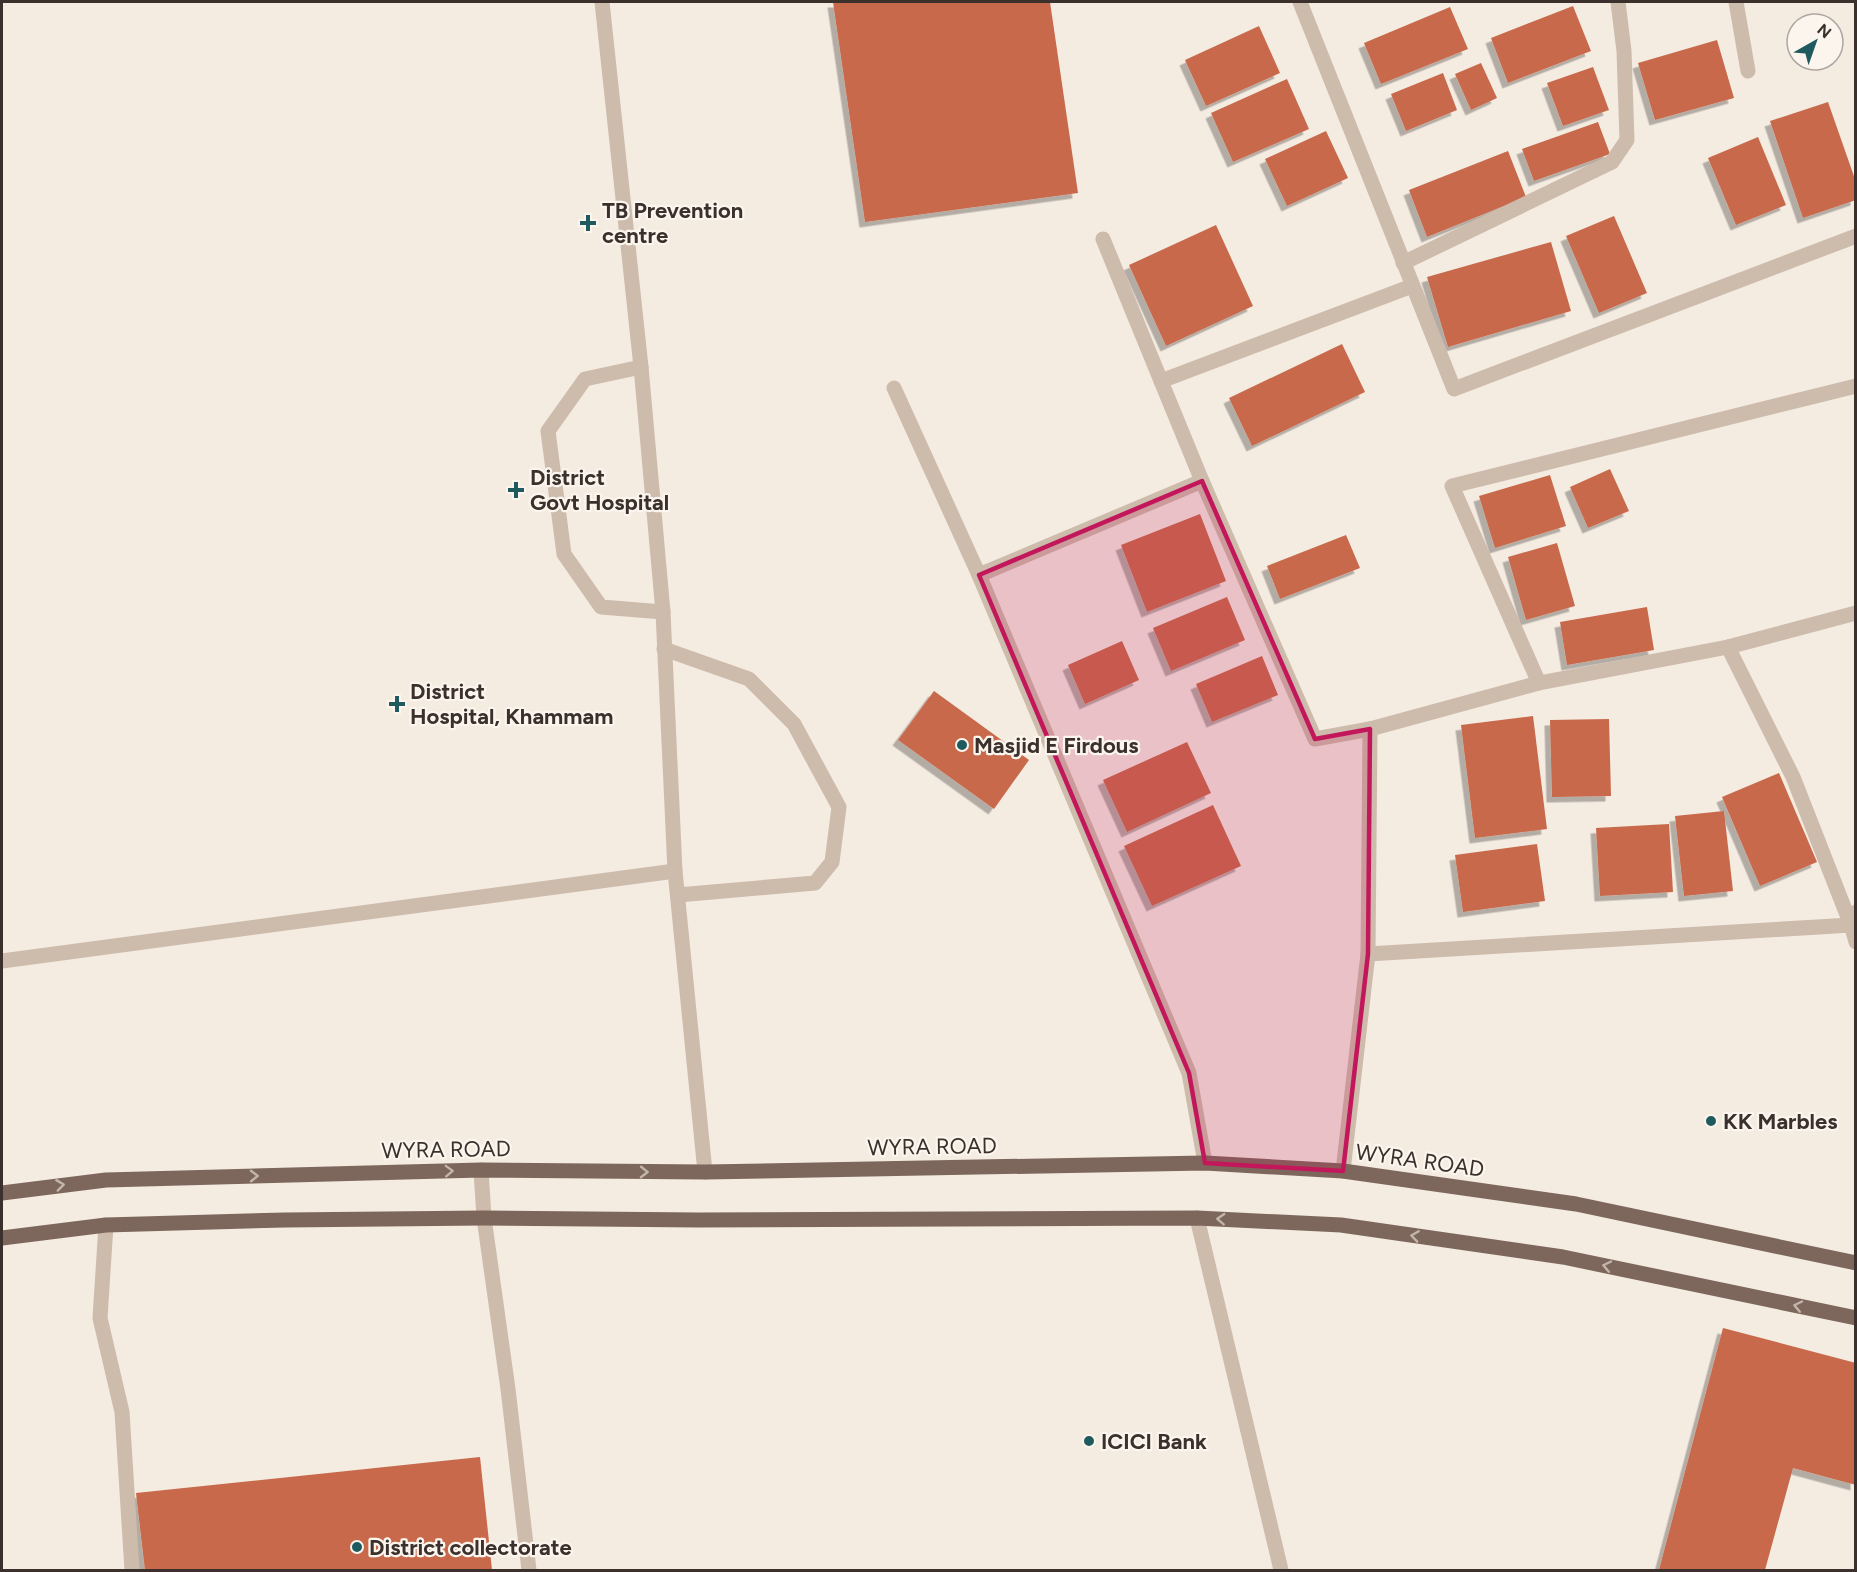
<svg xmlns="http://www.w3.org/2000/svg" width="1857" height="1572" font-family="Figtree,sans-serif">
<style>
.building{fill:#c8694b;filter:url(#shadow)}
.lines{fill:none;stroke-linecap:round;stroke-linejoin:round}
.service{stroke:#cdbbac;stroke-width:15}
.minor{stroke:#cdbbac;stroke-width:15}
.primary{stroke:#7d675c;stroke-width:15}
.oneway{stroke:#c2b5ac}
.marked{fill:#c2185b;fill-opacity:0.2;stroke:#c2185b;stroke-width:4.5;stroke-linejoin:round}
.poi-dot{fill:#1f5a5e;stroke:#fbf5ee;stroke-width:2}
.labels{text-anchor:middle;stroke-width:4.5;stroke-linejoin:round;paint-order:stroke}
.poi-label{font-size:22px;font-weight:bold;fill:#3b302b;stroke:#fbf5ee;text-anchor:start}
.street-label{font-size:22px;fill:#3b302b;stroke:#fbf5ee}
</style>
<defs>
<filter id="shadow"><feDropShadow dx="-5.5" dy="5.5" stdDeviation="0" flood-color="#0004"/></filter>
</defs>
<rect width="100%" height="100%" fill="#f4ebe1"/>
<g class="building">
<path d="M833,2H1050L1078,193L865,222Z"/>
<path d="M1573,6L1591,51L1508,83L1491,38Z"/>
<path d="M1450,7L1468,49L1381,84L1364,43Z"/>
<path d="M1259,26L1280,73L1206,106L1185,60Z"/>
<path d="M1717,40L1734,98L1655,120L1638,63Z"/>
<path d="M1481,63L1497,98L1471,110L1455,74Z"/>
<path d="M1593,67L1609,110L1563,126L1547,83Z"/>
<path d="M1443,73L1457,110L1406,131L1391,94Z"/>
<path d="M1287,79L1309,129L1233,162L1211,113Z"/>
<path d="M1828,102L1856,182V200L1803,218L1770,121Z"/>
<path d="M1598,122L1610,154L1534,181L1522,149Z"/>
<path d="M1326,131L1348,178L1287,206L1265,159Z"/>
<path d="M1758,137L1786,205L1736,225L1708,158Z"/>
<path d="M1508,151L1526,197L1427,237L1409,190Z"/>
<path d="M1614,216L1647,293L1599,313L1566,236Z"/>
<path d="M1216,225L1253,306L1166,346L1129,265Z"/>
<path d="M1551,242L1571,311L1448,347L1427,277Z"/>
<path d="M1342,344L1365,392L1252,446L1229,398Z"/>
<path d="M1610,469L1629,511L1588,528L1570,487Z"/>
<path d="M1550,475L1566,526L1495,548L1479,496Z"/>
<path d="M1200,514L1226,581L1147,612L1121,545Z"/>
<path d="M1346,535L1360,568L1280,599L1267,566Z"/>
<path d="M1557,543L1575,606L1526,620L1508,557Z"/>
<path d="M1227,597L1245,640L1171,671L1153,628Z"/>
<path d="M1647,607L1654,650L1567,665L1560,622Z"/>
<path d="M1122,641L1139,680L1085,704L1068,665Z"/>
<path d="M1262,656L1278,695L1212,722L1196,684Z"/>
<path d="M934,691L1029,760L994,809L898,740Z"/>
<path d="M1533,716L1547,829L1475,838L1461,725Z"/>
<path d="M1609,719L1611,796L1552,797L1550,720Z"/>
<path d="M1187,742L1211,793L1127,832L1103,780Z"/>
<path d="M1779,773L1817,862L1760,886L1722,797Z"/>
<path d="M1213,805L1241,866L1152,906L1124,846Z"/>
<path d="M1724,811L1733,891L1684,896L1675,816Z"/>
<path d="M1669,824L1673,892L1600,896L1596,828Z"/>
<path d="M1537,844L1545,901L1463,912L1455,855Z"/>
<path d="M1723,1328L1856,1363V1485L1793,1468L1765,1570H1659Z"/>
<path d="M480,1457L492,1570H145L136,1493Z"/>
</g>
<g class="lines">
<g class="service">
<path d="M602,2L641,367L663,612L675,871L705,1172"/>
<path d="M641,367L585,379L548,431L564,554L601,607L663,612"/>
<path d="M664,649L749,679L794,724L839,807L832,862L815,883L678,895"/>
<path d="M2,961L675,871"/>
<path d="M481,1170L484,1218L508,1389L529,1570"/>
<path d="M106,1225L100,1318L122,1412L132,1570"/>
</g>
<g class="minor">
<path d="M1300,2L1454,389L1856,236"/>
<path d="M1736,2L1748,71"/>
<path d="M1103,239L1161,381"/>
<path d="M1403,263L1612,162L1627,140L1624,51L1618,2"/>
<path d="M894,388L979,575L1189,1073L1205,1163"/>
<path d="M979,575L1202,481"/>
<path d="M1728,647L1793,777L1851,925L1856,942"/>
<path d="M1539,683L1452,486L1856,386"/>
<path d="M1370,729L1315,739L1202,481L1161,381L1412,286"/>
<path d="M1368,954L1851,925L1856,912"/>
<path d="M1343,1171L1368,954L1370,729L1539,683L1728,647L1856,613"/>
<path d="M1197,1218L1281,1570"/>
</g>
<g class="primary">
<path d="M2,1193L106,1180L481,1170L705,1172L1205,1163L1343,1171L1576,1204L1856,1263"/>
<path d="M2,1238L106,1225L285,1220L484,1218L699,1220L1197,1218L1341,1225L1563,1257L1856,1318"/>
</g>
</g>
<defs><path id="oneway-chevron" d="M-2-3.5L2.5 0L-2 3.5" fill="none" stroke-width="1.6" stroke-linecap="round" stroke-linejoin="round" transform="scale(1.5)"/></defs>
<g class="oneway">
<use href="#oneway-chevron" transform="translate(449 1171) rotate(-2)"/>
<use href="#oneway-chevron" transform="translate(644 1172) rotate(1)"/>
<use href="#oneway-chevron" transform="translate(254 1176) rotate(-1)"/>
<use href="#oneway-chevron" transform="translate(60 1185) rotate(-7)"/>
<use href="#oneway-chevron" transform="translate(1221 1219) rotate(-177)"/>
<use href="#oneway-chevron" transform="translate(1415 1236) rotate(-172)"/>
<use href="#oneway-chevron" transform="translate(1607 1266) rotate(-168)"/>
<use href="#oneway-chevron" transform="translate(1798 1306) rotate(-168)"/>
</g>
<path class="marked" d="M1202,481L1315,739L1370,729L1368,954L1343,1171L1205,1163L1189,1073L979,575Z"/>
<g class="poi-dot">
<path d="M585 214h6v6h6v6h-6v6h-6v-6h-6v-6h6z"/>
<path d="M513 481h6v6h6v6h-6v6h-6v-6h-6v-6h6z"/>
<path d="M394 695h6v6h6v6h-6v6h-6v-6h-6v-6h6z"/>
<circle cx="962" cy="745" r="6"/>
<circle cx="1711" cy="1121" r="6"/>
<circle cx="1089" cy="1441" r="6"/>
<circle cx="357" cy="1547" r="6"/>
</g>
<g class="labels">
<g class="poi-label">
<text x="602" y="218">TB Prevention<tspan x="602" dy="25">centre</tspan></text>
<text x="530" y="485">District<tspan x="530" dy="25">Govt Hospital</tspan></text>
<text x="410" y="699">District<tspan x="410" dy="25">Hospital, Khammam</tspan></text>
<text x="974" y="753">Masjid E Firdous</text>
<text x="1723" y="1129">KK Marbles</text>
<text x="1101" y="1449">ICICI Bank</text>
<text x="369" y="1555">District collectorate</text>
</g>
<g class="street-label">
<text transform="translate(932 1146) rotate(-1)" y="8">WYRA ROAD</text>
<text transform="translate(446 1149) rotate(-1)" y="8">WYRA ROAD</text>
<text transform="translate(1420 1160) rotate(8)" y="8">WYRA ROAD</text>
</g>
</g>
<rect width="1857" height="1572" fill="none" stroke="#3b302b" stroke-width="6"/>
<g transform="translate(1815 42) rotate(40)"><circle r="28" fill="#fbf5ee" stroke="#aea6a0" stroke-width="1.5"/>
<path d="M0-4.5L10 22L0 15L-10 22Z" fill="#1f5a5e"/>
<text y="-9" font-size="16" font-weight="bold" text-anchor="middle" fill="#3b302b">N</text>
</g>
</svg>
